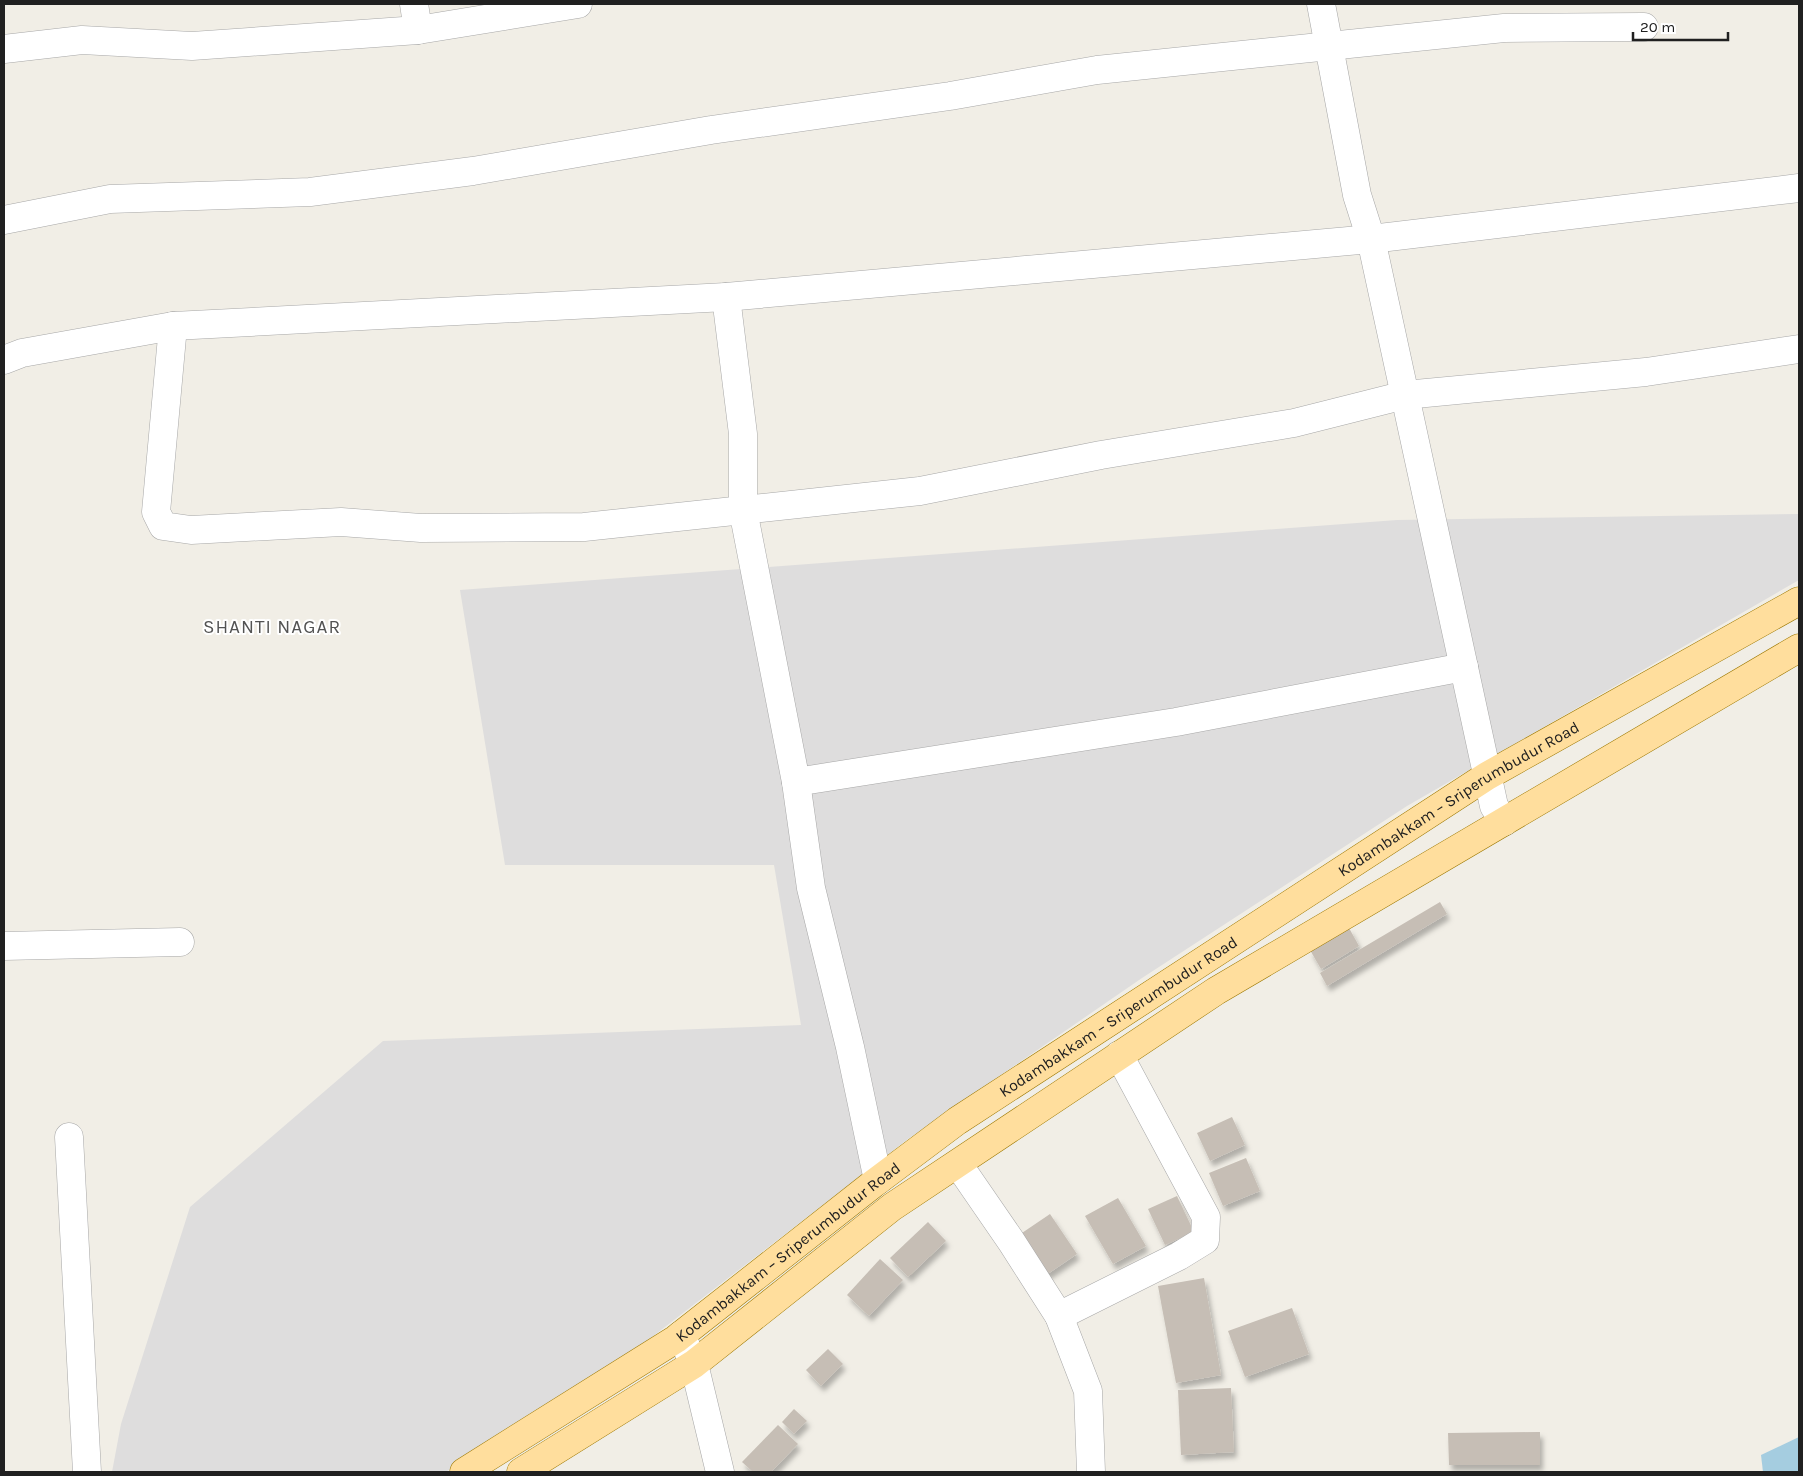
<svg xmlns="http://www.w3.org/2000/svg" width="1803" height="1476" font-family="Karla,sans-serif">
<style>
.residential{fill:#dedddd}
.water{fill:#a5cde0}
.building{fill:#c6beb5;filter:url(#shadow)}
.lines{fill:none;stroke-linecap:round;stroke-linejoin:round}
.street-casing{stroke:#a7a7a7;stroke-width:29}
.primary-casing{stroke:#9c7800;stroke-width:29}
.street{stroke:#fff;stroke-width:28}
.primary{stroke:#ffde9d;stroke-width:28}
.labels{text-anchor:middle;stroke-width:4;stroke-linejoin:round;paint-order:stroke}
.street-label{font-size:16px;fill:#202020;stroke:#fff}
.quarter-label{font-size:19px;letter-spacing:1px;fill:#535353;stroke:#fff}
</style>
<defs>
<filter id="shadow"><feDropShadow dx="3" dy="5.5" stdDeviation="2.5" flood-color="#0004"/></filter>
</defs>
<rect width="100%" height="100%" fill="#f1eee6"/>
<path class="residential" d="M1799,514V580L1407,806L1142,978L908,1139L546,1419L445,1472H112L121,1424L190,1207L383,1041L801,1025L774,865H505L460,590L1397,520Z"/>
<path class="water" d="M1799,1437V1472H1763L1761,1455Z"/>
<g class="building">
<path d="M1440,902L1447,914L1327,986L1320,973Z"/>
<path d="M1349,928L1359,946L1321,969L1310,950Z"/>
<path d="M1232,1117L1245,1145L1210,1161L1197,1133Z"/>
<path d="M1246,1158L1260,1191L1223,1206L1209,1173Z"/>
<path d="M1177,1196L1194,1232L1165,1245L1148,1209Z"/>
<path d="M1118,1198L1146,1246L1113,1264L1085,1216Z"/>
<path d="M1050,1214L1077,1254L1046,1275L1019,1235Z"/>
<path d="M928,1222L946,1241L908,1277L890,1258Z"/>
<path d="M880,1259L903,1280L869,1316L847,1295Z"/>
<path d="M1204,1278L1221,1375L1176,1383L1158,1286Z"/>
<path d="M1292,1308L1309,1354L1245,1377L1228,1331Z"/>
<path d="M828,1349L843,1364L821,1386L806,1370Z"/>
<path d="M1231,1388L1234,1452L1181,1455L1178,1390Z"/>
<path d="M794,1409L807,1421L794,1434L782,1422Z"/>
<path d="M778,1425L798,1444L771,1472H753L742,1462Z"/>
<path d="M1540,1432V1465H1449L1448,1433Z"/>
</g>
<g class="lines">
<g class="street-casing">
<g id="street">
<path d="M414,4L418,30"/>
<path d="M1321,4L1357,195L1371,239L1494,806L1504,822"/>
<path d="M4,49L82,40L192,46L418,30L578,4"/>
<path d="M4,220L110,199L310,192L473,171L711,130L950,96L1097,70L1504,28L1644,27"/>
<path d="M726,297L743,434V510L796,782L811,888L850,1047L878,1180"/>
<path d="M173,326L156,512L163,526L191,530L341,522L421,528L584,527L743,510L920,491L1101,455L1294,423L1405,395L1646,372L1799,349"/>
<path d="M4,360L22,353L173,326L726,297L1371,239L1799,188"/>
<path d="M796,782L1176,722L1464,667"/>
<path d="M4,946L180,942"/>
<path d="M69,1137L87,1472"/>
<path d="M958,1164L1011,1241L1059,1316L1088,1391L1091,1472"/>
<path d="M1059,1316L1179,1256L1205,1240L1206,1217L1119,1055"/>
<path d="M681,1335L694,1364L720,1472"/>
</g>
</g>
<g class="primary-casing">
<g id="primary">
<path id="s1" d="M464,1472L676,1339L873,1184L957,1121L1487,776L1799,601"/>
<path d="M521,1472L694,1364L892,1207L1216,991L1799,648"/>
</g>
</g>
<use href="#street" class="street"/>
<use href="#primary" class="primary"/>
</g>
<g class="labels">
<g class="street-label">
<text dy="6" stroke="none"><textPath href="#s1" startOffset="1202">Kodambakkam – Sriperumbudur Road</textPath></text>
<text dy="6" stroke="none"><textPath href="#s1" startOffset="798">Kodambakkam – Sriperumbudur Road</textPath></text>
<text dy="6" stroke="none"><textPath href="#s1" startOffset="392">Kodambakkam – Sriperumbudur Road</textPath></text>
</g>
<g class="quarter-label">
<text x="272" y="633">SHANTI NAGAR</text>
</g>
</g>
<rect width="1803" height="1476" fill="none" stroke="#202020" stroke-width="10"/>
<path d="M1633 32v8h95v-8" fill="none" stroke="#202020" stroke-width="2.5"/>
<text x="1640" y="32" font-size="15" fill="#202020" stroke="#ffffff" stroke-width="4" paint-order="stroke">20 m</text>
</svg>
